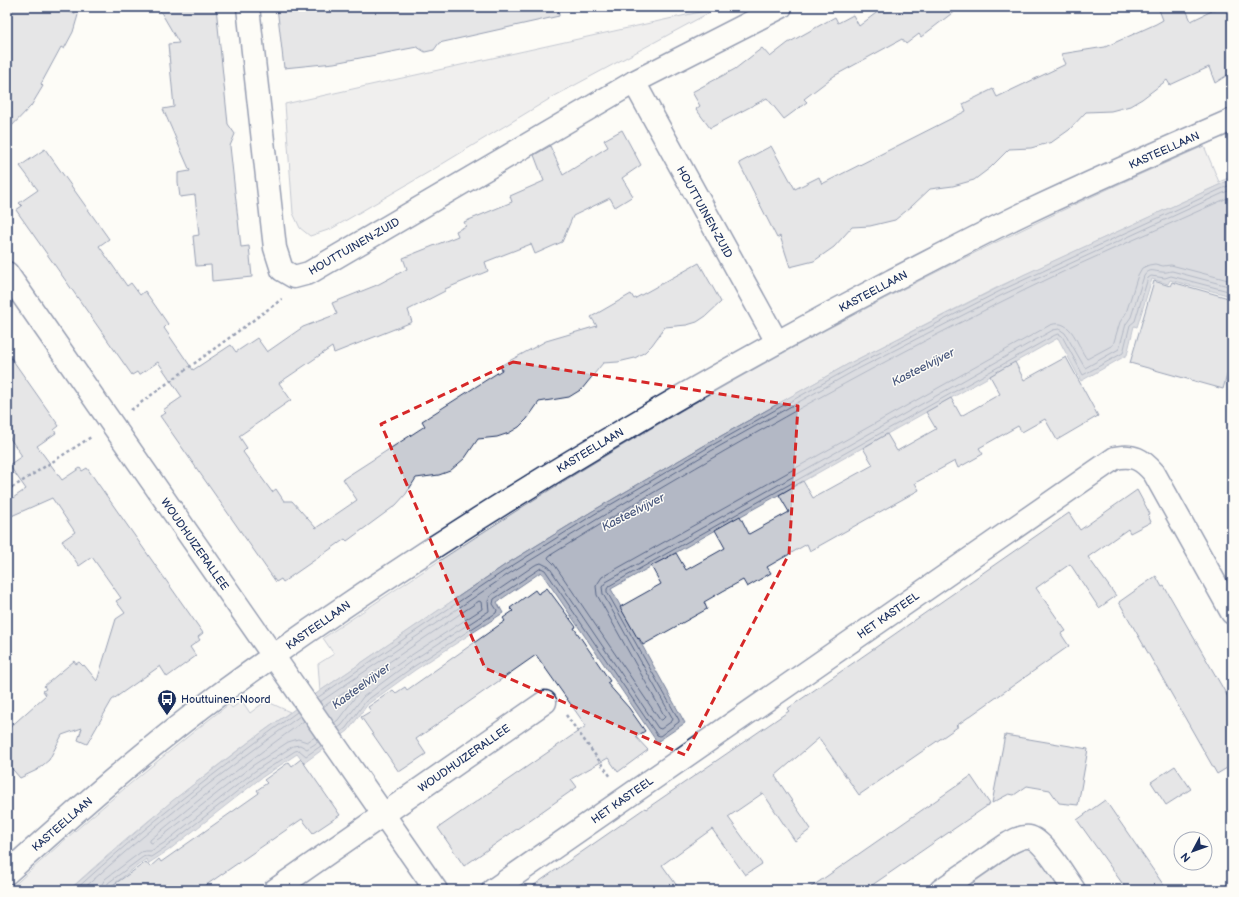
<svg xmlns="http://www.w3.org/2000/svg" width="1239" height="897" font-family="'Balsamiq Sans',sans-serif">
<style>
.green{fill:#e0e1e3;stroke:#7e88a0}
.water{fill:#b3b8c5;stroke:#76819c}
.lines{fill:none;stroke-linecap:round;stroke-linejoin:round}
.shore{stroke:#586687;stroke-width:1}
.building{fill:#c9ccd3;stroke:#1b2f5e}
.minor-casing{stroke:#1b2f5e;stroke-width:25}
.path{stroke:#1b2f5e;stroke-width:2.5;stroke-dasharray:3 3;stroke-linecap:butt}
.minor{stroke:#fdfcf7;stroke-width:22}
.marked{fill:none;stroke:#d62828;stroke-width:3;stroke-dasharray:8 5;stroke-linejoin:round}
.labels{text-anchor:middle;stroke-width:3;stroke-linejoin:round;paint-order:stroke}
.street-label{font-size:11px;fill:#1b2f5e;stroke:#fdfcf7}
.poi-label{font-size:11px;fill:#1b2f5e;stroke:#fdfcf7;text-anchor:start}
.water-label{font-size:12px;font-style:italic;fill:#49587d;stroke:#fdfcf7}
</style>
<rect width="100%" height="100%" fill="#fdfcf7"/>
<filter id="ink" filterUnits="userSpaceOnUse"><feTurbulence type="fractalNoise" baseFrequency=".025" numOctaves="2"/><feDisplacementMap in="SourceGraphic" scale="8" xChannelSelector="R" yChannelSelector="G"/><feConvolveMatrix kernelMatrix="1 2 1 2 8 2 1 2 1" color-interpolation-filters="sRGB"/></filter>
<g filter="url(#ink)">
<g class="green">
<path d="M718,8L551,98L434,169L331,229L310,236L300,228L293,213L285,104Z"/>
<path d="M1204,146L1219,182L1231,177L1228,170L1232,169V179L1000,286L850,363L707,444L591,512L505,565L320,691L318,664L334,654L323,638C390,593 458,548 527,504C743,368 970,248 1204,146Z"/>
<path d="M242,701L250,713L266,701L290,712C213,767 139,826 69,890H9C80,825 153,763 229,704L232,708Z"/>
<path d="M1030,843L1062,890H963Z"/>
</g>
<path class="water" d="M1232,179V301L1231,300V296L1170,280L1168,284L1152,279L1137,327L1134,326L1127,355L1081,381L1058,338L611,589L685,723L657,742L541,572L497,602L503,613L415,670L368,704L348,731L304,763L297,754L261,778L169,850L149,863L146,859L110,887L112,890H69L172,801L257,736L320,691L505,565L591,512L707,444L850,363L1023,275Z"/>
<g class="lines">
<g class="shore">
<path d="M1232,196C1164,227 1094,256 1027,289C863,370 704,460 549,556L548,558L554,564L660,720H662L665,717L597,595L596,586L602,577L1050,325C1073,317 1077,347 1087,359L1113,345L1120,322L1126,313L1138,275L1142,268L1149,265L1155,264L1163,266L1171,265L1232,281"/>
<path d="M317,698L507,569L593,515L709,447L852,367L1002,290L1232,184"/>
<path d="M320,702L510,573L596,520L711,451L854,371L1004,294L1232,189"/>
<path d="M323,707L479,601L481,602L482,609L407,658L359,692L338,720L334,723"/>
<path d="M304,721C251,759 200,798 150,840V842L152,843L160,838L252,766L288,742L298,739L307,742L315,737"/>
<path d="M338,728L342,725L363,697L410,662L489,611L488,601L491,595L535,565L541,563L549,567L658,728L661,729L672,721L673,719L603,594L602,587L606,582L1053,330L1059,329L1065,333L1085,368L1119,349L1126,324L1131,317L1144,276C1150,267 1154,272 1162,272C1166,273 1169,271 1172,271L1232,287"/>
<path d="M341,732L346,728L366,701L413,667L496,613L497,610L493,604L494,599L541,568L545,570L657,735L660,736L679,722V720L607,592V589L609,586L1055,335L1059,334L1062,336L1083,375L1123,353L1130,325L1135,321L1148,278L1151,276L1165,278L1171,276L1232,292"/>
<path d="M107,888L108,883L143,857L146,856L151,857L166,847L258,775L295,751L299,750L306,756L321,746"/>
<path d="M75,890C145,826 220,768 297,712"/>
<path d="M82,890C151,827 225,770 300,716"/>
<path d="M102,890V884L105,879L141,852L145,851H151L164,843L255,771L293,746L300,745L307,749L318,742"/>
</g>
</g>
<g class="building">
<path d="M7,7H68L66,11L78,15L73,32L64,49L61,47L41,84L43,86L31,106L7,131Z"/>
<path d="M158,7H216L228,124L235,134L230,146L241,247L249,246L252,277L212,281L211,265L196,266L193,236L199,235L195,195L180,197L178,182V173L190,171L163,109L174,107L168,44L179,43Z"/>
<path d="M277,7H558L559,16L439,43L434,50L425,52L417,47L334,63L284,68Z"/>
<path d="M884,7H960L921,37L919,34L906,44L902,39L834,76L804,99L807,102L784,119L767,98L710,128L696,109L700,106L692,92L735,69L762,48L770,57L788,43L835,17L838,23L853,15L859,26Z"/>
<path d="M1158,7H1185L1191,21L1220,7H1232V72L1215,83L1209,67L1170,85L1167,80L1142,99L1130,106L1111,111L1086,112L1069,130L1052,142L1031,148L1009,149L990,168L974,180L953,186L930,189L912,206L895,220L870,226L852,227L834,247L814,261L790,267L780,236L777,238L739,163L771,146L795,189L819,177L822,184L966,111L963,104L993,89L997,97L1066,64L1061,54L1105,47L1156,24L1163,20Z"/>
<path d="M622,130L641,165L622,178L633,196L615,207L610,198L573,216L562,242L535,254L531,244L485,262L488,271L445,289V291L408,310L412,322L334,353L332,347L279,383L291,400L239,436L247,448L243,452L272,492L276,489L284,501H292L316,528L357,500L343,479L425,426L422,421L502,370L500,366L546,341L597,326L591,317L631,294L634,299L699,263L721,302L706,316L697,322L687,325L665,327L652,345L645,352L635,358L618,362L603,363L582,389L569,397L539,402L527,419L519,427L509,433L497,437L478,439L465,458L450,471L439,475L416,478L406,494L396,505L347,541L345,539L283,582L281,579L276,582L160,416L166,413L163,410L182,397L158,362L139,375L137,372L132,375L16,210L22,206L19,203L38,190L20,166L45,149L109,239L99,246L127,286L131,283L140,295L145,291L168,324L164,328L193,370L231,345L236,352L257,338L267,352L303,327L337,314L332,303L377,285L407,269L403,258L458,236L456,231L466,226L464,222L512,202L510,196L544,181L534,155L550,146L563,175L608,147L604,140Z"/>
<path d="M1154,281L1170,286L1172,282L1232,299V372H1228L1223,389L1130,363Z"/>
<path d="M7,352L59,426L54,430L56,433L37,446L62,480L80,468L82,471L87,468L203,633L198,637L200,640L190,647L196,656L167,677L160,666L112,700L87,744L78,740L82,728L62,735L49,760L37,770L20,778L7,763V730L46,695L43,691L46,689L44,686L74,661L76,664L79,662L83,666L84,665L97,681L116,619L125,613L116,601L121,598L92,557L79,566L62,541L75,532L52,498L7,518V502L26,489L9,465L22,456L7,434Z"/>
<path d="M1066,357L1098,416L1057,440L1045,419L1022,432L1018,426L979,448L983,454L958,468L955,461L915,483L919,490L810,551L807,544L767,567L771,573L747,587L743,580L723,591L704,602L707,609L643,645L639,638L638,639L620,607L661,584L651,566L676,553L686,570L725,548L715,530L740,516L749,534L789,512L779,495L803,481L813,498L873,465L863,448L887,434L897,451L936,429L926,412L951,398L961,416L1000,394L990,376L1002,369L1015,362L1024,380Z"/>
<path d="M1137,490L1150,514L1148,515L1151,522L1130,533L1128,529L1088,557L1116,596L1099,608L1070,564L1036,588L1066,631L1061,634L1069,646L956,726H959L859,795L819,738L775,776L811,829L795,841L763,793L728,817L762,864L745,875L712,829L662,865L680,890H527L645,808L646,809L789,711L787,709L1069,513L1080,530Z"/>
<path d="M1156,576L1162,587L1164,586L1232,704V765L1217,774L1119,602Z"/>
<path d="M547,588L576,627L574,628L610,681L607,683L629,708L645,731L636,737L648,750L618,772L608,758L571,779L577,787L464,866L438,828L586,726L536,655L416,739L426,754L399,772L361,717L371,711L368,707L393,690L396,693L405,687L407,690L505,621L503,618L513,611L510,608L535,590L538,594Z"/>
<path d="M1005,735L1088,749L1078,805L1059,803L1050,790L1027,786L1014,795L1009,794L992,803Z"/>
<path d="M301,759L340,815L313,833L302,819L199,890H106L146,862L150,867L159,859L161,862L259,793L257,790L267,783L264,780L289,762L292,766Z"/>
<path d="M1175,766L1191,789L1166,805L1151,782Z"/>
<path d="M971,776L990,804L865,890H807Z"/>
<path d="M1105,800L1118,819L1167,890H1127L1077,820Z"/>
</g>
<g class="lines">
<g class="minor-casing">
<g id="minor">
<path d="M248,7L275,248L282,270L294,277L309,273L634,82L781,7"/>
<path d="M634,82L777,342"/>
<path d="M7,273L436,890"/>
<path d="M7,873C77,810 148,747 224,691C345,603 471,521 600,444C695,387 792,333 891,281C936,258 981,234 1027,212C1095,180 1163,150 1232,120"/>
<path d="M275,890L545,702"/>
<path d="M493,890L1115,458C1133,454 1142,459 1154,473L1232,613"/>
<path d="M941,890L1006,845C1013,841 1021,836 1029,837C1043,839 1066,878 1074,890"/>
</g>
</g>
<g class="path">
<path d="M131,410L282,299"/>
<path d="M7,491L91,437"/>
<path d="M566,715L611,777"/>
</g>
<use href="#minor" class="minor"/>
</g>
</g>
<path d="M0 0H1239V897H0ZM513,362L798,406L789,554L685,755L485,668L381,424Z" fill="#fdfcf7" fill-opacity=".55" fill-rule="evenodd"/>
<path class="marked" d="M513,362L798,406L789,554L685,755L485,668L381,424Z"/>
<defs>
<g id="bus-pin" transform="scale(1)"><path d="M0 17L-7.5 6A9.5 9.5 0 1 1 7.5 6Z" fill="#1b2f5e" stroke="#fdfcf7"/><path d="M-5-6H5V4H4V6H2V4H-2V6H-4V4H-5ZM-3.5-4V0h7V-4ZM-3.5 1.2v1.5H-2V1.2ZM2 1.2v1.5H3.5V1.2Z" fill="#fff"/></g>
</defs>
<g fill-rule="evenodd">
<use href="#bus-pin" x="167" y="699"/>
</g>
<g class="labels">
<g class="street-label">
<text transform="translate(1164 150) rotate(-24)" y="4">KASTEELLAAN</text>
<text transform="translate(705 212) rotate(61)" y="4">HOUTTUINEN-ZUID</text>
<text transform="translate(354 246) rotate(-30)" y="4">HOUTTUINEN-ZUID</text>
<text transform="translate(873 291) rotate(-28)" y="4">KASTEELLAAN</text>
<text transform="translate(590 450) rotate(-31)" y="4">KASTEELLAAN</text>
<text transform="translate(195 544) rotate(55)" y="4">WOUDHUIZERALLEE</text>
<text transform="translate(888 615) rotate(-35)" y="4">HET KASTEEL</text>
<text transform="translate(318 625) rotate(-35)" y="4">KASTEELLAAN</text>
<text transform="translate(464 758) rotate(-35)" y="4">WOUDHUIZERALLEE</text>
<text transform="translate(622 800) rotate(-35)" y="4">HET KASTEEL</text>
<text transform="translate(62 824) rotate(-41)" y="4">KASTEELLAAN</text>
</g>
<g class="poi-label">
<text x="181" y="703">Houttuinen-Noord</text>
</g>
<g class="water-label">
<text transform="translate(923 367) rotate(-27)" y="4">Kasteelvijver</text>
<text transform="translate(633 512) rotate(-27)" y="4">Kasteelvijver</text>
<text transform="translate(361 686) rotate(-36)" y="4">Kasteelvijver</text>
</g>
</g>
<rect width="1239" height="897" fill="none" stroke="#fdfcf7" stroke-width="24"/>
<rect x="12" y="12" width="1215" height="873" fill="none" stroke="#1b2f5e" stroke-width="1.5" filter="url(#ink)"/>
<g transform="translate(1193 851) rotate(229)"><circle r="19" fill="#fdfcf7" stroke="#a3aaba"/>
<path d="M0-3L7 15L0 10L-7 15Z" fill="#1b2f5e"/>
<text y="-6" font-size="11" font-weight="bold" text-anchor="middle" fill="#1b2f5e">N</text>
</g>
</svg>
